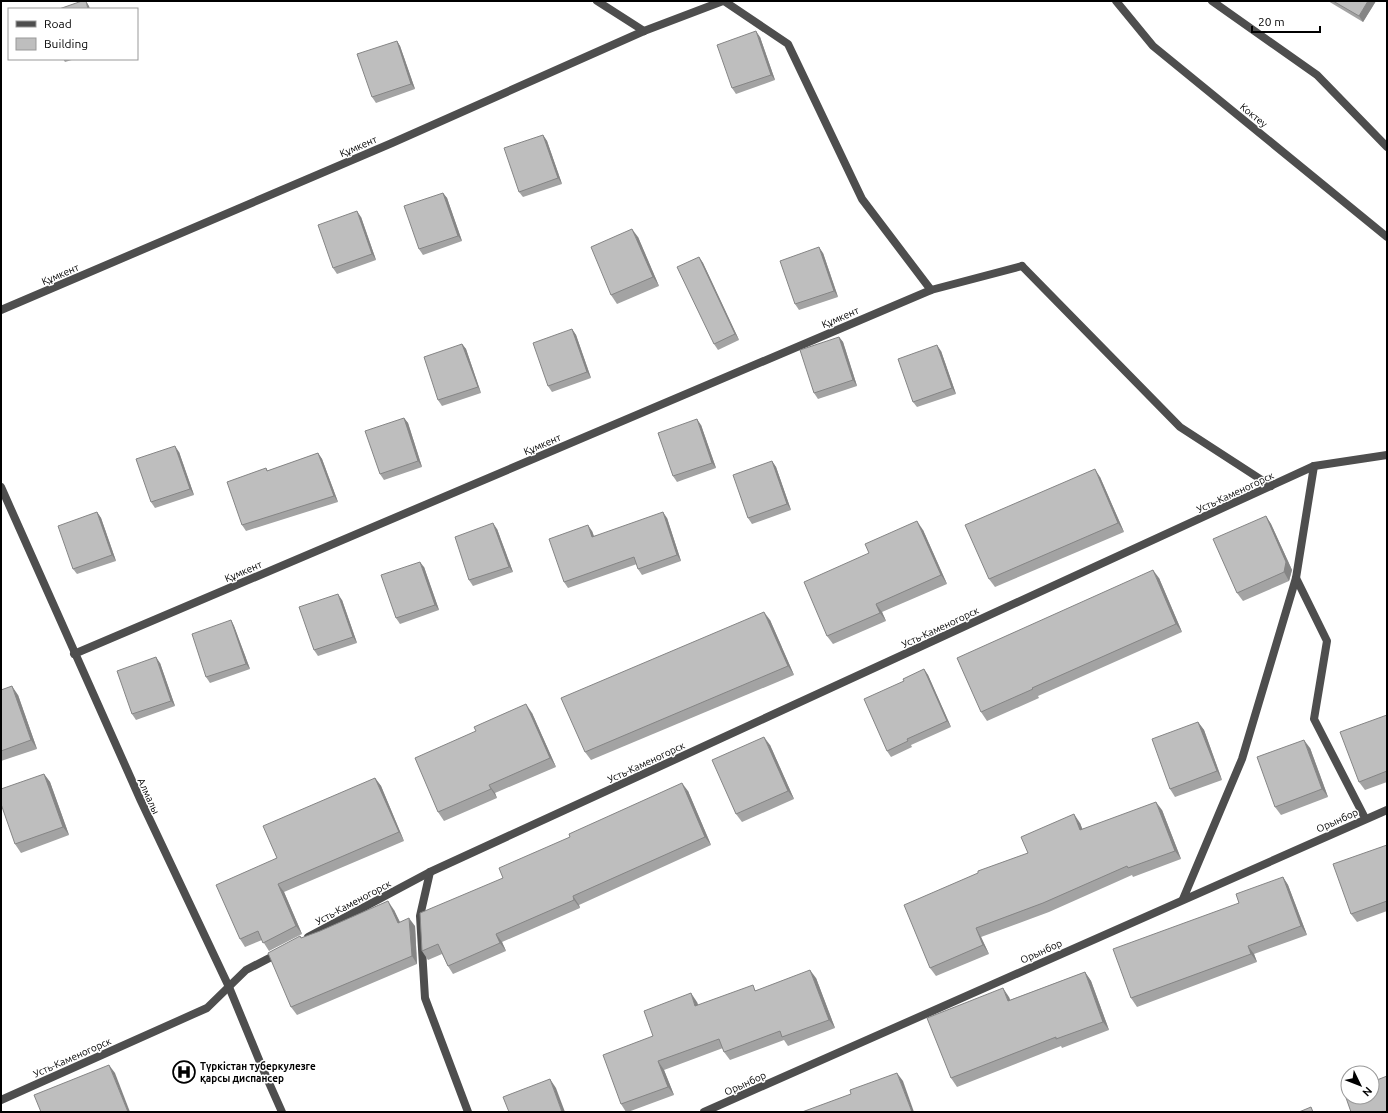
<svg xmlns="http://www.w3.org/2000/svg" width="1388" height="1113" font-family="Ubuntu,sans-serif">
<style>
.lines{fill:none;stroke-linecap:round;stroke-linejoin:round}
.service{stroke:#4e4e4e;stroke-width:8}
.minor{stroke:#4e4e4e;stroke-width:8}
.wall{fill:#a3a3a3}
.shaded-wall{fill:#858585}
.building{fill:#bebebe;stroke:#858585}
.labels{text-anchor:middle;stroke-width:3;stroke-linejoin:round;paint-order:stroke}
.street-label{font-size:10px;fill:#000;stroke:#fff}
.poi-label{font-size:10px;font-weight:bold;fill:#000;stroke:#fff;text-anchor:start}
</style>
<rect width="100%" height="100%" fill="#fff"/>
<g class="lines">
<g class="service">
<path d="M724,1L788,44L862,199L931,290"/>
<path d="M1212,1L1317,75L1387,147"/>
<path d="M1022,266L1180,427L1271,486"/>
<path d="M1296,578L1327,641L1314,719L1365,818"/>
<path d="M430,872L420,916L425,998L468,1112"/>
<path d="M1183,899L1242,759L1296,578L1314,466"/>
</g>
<g class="minor">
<path d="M597,1L644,31"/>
<path d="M1116,1L1153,46L1387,237"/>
<path d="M1,310L392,143L644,31L723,1"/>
<path d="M1,487L141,801L229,987L262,1067L282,1112"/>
<path d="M74,654L931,290L1022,266"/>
<path d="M308,937L430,872L1314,466L1387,455"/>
<path d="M1,1100L207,1008L246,970L279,953"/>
<path d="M704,1112L1387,810"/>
</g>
</g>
<g class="wall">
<path d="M1328,1H1376L1363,22Z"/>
<path d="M760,37L775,80L736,94L732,88Z"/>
<path d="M397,41L400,46L415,89L376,103L372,97Z"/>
<path d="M63,59H75L65,62Z"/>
<path d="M543,135L547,141L562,184L523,197L519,192Z"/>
<path d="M443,193L447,198L462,241L423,255L419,249Z"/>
<path d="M361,217L376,260L337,274L333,268Z"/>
<path d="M638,237L659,286L617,304L611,295Z"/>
<path d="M823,253L838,297L799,310L795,304Z"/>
<path d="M699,257L703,263L739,340L718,350L714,344Z"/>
<path d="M572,329L576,335L591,378L552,392L548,386Z"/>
<path d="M839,337L843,342L857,386L818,399L814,393Z"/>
<path d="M462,344L466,349L481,393L442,406L438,400Z"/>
<path d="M941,351L956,394L917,407L913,402Z"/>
<path d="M404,418L408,423L422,467L384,480L380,474Z"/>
<path d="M701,425L716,468L677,482L673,476Z"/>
<path d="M179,452L194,495L155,508L151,502Z"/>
<path d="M318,453L322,459L338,502L246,531L242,525L266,468L268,471Z"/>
<path d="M772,461L776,467L791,510L752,524L748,518Z"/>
<path d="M1100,477L1124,532L995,587L989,579Z"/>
<path d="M97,512L101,518L116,561L77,574L73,569Z"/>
<path d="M1266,516L1271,524L1292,570L1289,581L1243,601L1237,593Z"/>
<path d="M667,518L681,561L642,575L638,569L637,564L568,588L564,582L592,531L594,536Z"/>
<path d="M497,529L513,572L473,586L469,580Z"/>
<path d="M923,530L947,584L882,612L886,621L833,644L827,636Z"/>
<path d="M424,567L439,610L400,624L396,618Z"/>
<path d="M1159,578L1182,632L1038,696L1039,698L987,721L981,712Z"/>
<path d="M342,600L357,643L318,656L314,650Z"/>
<path d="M231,620L234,626L250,669L210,683L206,677Z"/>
<path d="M770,620L794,675L591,760L585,752Z"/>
<path d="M160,663L175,706L136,720L132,714Z"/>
<path d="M924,669L928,675L951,727L911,745L912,747L891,757L887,751L904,681Z"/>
<path d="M1,690L18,695L37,749L1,761Z"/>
<path d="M532,713L556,767L495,793L497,798L444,821L438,812Z"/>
<path d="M1387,715V782L1365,790L1359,782Z"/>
<path d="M1198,722L1204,730L1222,780L1175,797L1170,789Z"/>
<path d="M770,745L794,799L742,822L736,814Z"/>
<path d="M1310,748L1328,797L1281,815L1275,807Z"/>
<path d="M44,774L50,782L69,835L21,853L15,844Z"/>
<path d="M375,778L381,786L404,841L284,892L302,934L269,951L262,940L245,947L240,939L277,858Z"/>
<path d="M688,791L711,845L579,905L580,908L502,942L506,951L453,974L448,966L442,954L428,960L422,951L503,878Z"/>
<path d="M1162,810L1181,859L1133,877L1132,875L1049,912L981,937L989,954L936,976L930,968L1028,853L1080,823L1082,829Z"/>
<path d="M1387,845V911L1357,922L1351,914Z"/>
<path d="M1283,877L1288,885L1307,935L1254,954L1257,962L1137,1007L1131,998L1239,903Z"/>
<path d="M394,910L400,922L415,926L417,964L297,1015L291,1007L300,936L302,938Z"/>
<path d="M1085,972L1091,981L1109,1030L1062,1048L1061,1046L957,1087L951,1078L1009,997L1010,1000Z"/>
<path d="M816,978L835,1028L788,1046L784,1040L730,1060L724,1052L723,1048L664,1070L674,1095L628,1112H626L621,1104L653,1036L697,1002L698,1005L757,990Z"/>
</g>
<g class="shaded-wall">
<path d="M86,1L89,6L90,9H88Z"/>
<path d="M1368,1H1376L1363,22L1359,16Z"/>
<path d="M756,31L760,37L775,80L771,75Z"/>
<path d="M397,41L400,46L415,89L411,84Z"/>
<path d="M543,135L547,141L562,184L558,178Z"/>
<path d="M443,193L447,198L462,241L458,236Z"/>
<path d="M357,211L361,217L376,260L372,254Z"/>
<path d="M632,229L638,237L659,286L653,277Z"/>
<path d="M819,247L823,253L838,297L834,291Z"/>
<path d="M699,257L703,263L739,340L735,334Z"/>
<path d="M572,329L576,335L591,378L587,372Z"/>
<path d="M839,337L843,342L857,386L853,380Z"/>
<path d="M462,344L466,349L481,393L478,387Z"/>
<path d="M937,345L941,351L956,394L952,388Z"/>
<path d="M404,418L408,423L422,467L418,461Z"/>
<path d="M697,419L701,425L716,468L712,463Z"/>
<path d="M175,446L179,452L194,495L190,489Z"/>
<path d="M318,453L322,459L338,502L334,496Z"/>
<path d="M772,461L776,467L791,510L787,504Z"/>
<path d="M1095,469L1100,477L1124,532L1118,523Z"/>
<path d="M97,512L101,518L116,561L112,555Z"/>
<path d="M663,512L667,518L681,561L677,555Z"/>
<path d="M1266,516L1271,524L1292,570L1289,581L1284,572Z"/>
<path d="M917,521L923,530L947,584L941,575Z"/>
<path d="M493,523L497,529L513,572L509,567Z"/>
<path d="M588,525L592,531L596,543L592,537Z"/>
<path d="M420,562L424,567L439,610L435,605Z"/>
<path d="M1153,570L1159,578L1182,632L1176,624Z"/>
<path d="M338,594L342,600L357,643L353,637Z"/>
<path d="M876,604L882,612L886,621L880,613Z"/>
<path d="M764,612L770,620L794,675L788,666Z"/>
<path d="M231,620L234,626L250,669L246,664Z"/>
<path d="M156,657L160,663L175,706L171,701Z"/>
<path d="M924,669L928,675L951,727L947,721Z"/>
<path d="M12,686L18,695L37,749L31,740Z"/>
<path d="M526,704L532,713L556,767L550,758Z"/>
<path d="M1198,722L1204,730L1222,780L1217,771Z"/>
<path d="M764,737L770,745L794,799L788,791Z"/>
<path d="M1304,740L1310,748L1328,797L1322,789Z"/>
<path d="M44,774L50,782L69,835L63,827Z"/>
<path d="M375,778L381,786L404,841L399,832Z"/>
<path d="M682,783L688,791L711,845L705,837Z"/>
<path d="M489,785L495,793L497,798L491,789Z"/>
<path d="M1156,802L1162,810L1181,859L1175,851Z"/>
<path d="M1074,814L1080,823L1086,838L1080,830Z"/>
<path d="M1283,877L1288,885L1307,935L1301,926Z"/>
<path d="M278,884L284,892L302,934L296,926Z"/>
<path d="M573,896L579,905L580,908L574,900Z"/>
<path d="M388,901L394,910L404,931L398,923Z"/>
<path d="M409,918L415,926L417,964L412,956Z"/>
<path d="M976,928L981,937L989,954L983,945Z"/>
<path d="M496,934L502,942L506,951L500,943Z"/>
<path d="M1248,946L1254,954L1257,962L1251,954Z"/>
<path d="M810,970L816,978L835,1028L829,1020Z"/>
<path d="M1085,972L1091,981L1109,1030L1103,1022Z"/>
<path d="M1003,988L1009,997L1013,1009L1008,1001Z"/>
<path d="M691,993L697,1002L701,1014L695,1006Z"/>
<path d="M658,1061L664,1070L674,1095L668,1087Z"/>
<path d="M109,1065L115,1073L130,1112H128Z"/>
<path d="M897,1073L903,1081L914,1112H912Z"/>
<path d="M550,1079L556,1088L565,1112H562Z"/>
</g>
<g class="building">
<path d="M82,1H86L88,9H59Z"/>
<path d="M1333,1H1368L1359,16Z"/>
<path d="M756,31L771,75L732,88L717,45Z"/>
<path d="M397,41L411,84L372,97L357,54Z"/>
<path d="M543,135L558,178L519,192L504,148Z"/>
<path d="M443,193L458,236L419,249L404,206Z"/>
<path d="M357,211L372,254L333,268L318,225Z"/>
<path d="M632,229L653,277L611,295L591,247Z"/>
<path d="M819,247L834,291L795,304L780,261Z"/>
<path d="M699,257L735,334L714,344L677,267Z"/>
<path d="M572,329L587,372L548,386L533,343Z"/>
<path d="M839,337L853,380L814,393L800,350Z"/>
<path d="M462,344L478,387L438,400L424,357Z"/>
<path d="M937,345L952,388L913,402L898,359Z"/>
<path d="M404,418L418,461L380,474L365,431Z"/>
<path d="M697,419L712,463L673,476L658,433Z"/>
<path d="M175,446L190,489L151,502L136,459Z"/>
<path d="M318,453L334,496L242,525L227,482L266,468L267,471Z"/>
<path d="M772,461L787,504L748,518L733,475Z"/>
<path d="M1095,469L1118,523L989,579L965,525Z"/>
<path d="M97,512L112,555L73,569L58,526Z"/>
<path d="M663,512L677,555L638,569L634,557L564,582L549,539L588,525L592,537Z"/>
<path d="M1266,516L1286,562L1284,572L1237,593L1213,539Z"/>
<path d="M917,521L941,575L876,604L880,613L827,636L804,582L869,553L865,544Z"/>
<path d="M493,523L509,567L469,580L455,537Z"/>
<path d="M420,562L435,605L396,618L381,575Z"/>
<path d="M1153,570L1176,624L1032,688L1033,689L981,712L957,658Z"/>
<path d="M338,594L353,637L314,650L299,607Z"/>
<path d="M764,612L788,666L585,752L561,698Z"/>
<path d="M231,620L246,664L206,677L192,634Z"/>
<path d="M156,657L171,701L132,714L117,671Z"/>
<path d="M924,669L947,721L907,739L908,741L887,751L864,699L904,681L903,679Z"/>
<path d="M12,686L31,740L1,751V690Z"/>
<path d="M526,704L550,758L489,785L491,789L438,812L415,758L476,731L474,727Z"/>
<path d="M1387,715V771L1359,782L1340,732Z"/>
<path d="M1198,722L1217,771L1170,789L1152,739Z"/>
<path d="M764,737L788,791L736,814L712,760Z"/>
<path d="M1304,740L1322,789L1275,807L1257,757Z"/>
<path d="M44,774L63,827L15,844L1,804V789Z"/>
<path d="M375,778L399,832L278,884L296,926L263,943L258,931L240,939L216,885L277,858L263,826Z"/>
<path d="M682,783L705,837L573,896L574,900L496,934L500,943L448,966L438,944L422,951L420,913L503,878L499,868L570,837L569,834Z"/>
<path d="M1156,802L1175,851L1128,868L1127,866L1043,903L976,928L983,945L930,968L904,905L978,873V871L1028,853L1021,837L1074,814L1080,830Z"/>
<path d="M1387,845V901L1351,914L1333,864Z"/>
<path d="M1283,877L1301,926L1248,946L1251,954L1131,998L1113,949L1239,903L1236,894Z"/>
<path d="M388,901L398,923L409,918L412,956L291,1007L268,953L300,936L301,938L320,931Z"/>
<path d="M810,970L829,1020L782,1037L780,1031L724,1052L719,1039L658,1061L668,1087L621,1104L603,1055L653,1036L644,1011L691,993L695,1006L753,985L755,991Z"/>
<path d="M1085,972L1103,1022L1056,1039V1037L951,1078L927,1018L1003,988L1008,1001Z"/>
<path d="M109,1065L128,1112H41L34,1095Z"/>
<path d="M897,1073L912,1112H802L851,1094L850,1090Z"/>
<path d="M1387,1076V1112H1351L1344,1092L1348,1091V1097H1372V1082Z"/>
<path d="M550,1079L562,1112H509L503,1097Z"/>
<path d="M1311,1107L1313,1112H1299Z"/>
</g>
<defs>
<g id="hospital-ring" transform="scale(1.15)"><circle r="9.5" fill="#fff" stroke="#000" stroke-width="1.5"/><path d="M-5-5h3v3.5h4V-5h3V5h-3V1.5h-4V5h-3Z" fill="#000"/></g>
</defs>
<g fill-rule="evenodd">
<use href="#hospital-ring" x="184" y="1072"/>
</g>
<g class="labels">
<g class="street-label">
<text transform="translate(1254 115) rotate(39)" y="4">Коктеу</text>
<text transform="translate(358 146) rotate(-23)" y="4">Құмкент</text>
<text transform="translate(60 274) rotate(-23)" y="4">Құмкент</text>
<text transform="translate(840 317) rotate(-23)" y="4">Құмкент</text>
<text transform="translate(542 444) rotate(-23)" y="4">Құмкент</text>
<text transform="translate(1235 492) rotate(-25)" y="4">Усть-Каменогорск</text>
<text transform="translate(243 571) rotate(-23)" y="4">Құмкент</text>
<text transform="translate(940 627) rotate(-25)" y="4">Усть-Каменогорск</text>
<text transform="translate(646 762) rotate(-25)" y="4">Усть-Каменогорск</text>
<text transform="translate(149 796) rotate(65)" y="4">Алмалы</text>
<text transform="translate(1337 820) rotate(-24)" y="4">Орынбор</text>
<text transform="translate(353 902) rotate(-28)" y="4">Усть-Каменогорск</text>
<text transform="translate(1041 951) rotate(-24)" y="4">Орынбор</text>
<text transform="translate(72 1057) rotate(-24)" y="4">Усть-Каменогорск</text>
<text transform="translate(745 1083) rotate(-24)" y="4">Орынбор</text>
</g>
<g class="poi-label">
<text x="200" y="1070">Түркістан туберкулезге<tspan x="200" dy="12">қарсы диспансер</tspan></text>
</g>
</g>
<rect width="1388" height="1113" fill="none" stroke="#000000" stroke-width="4"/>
<rect x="8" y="8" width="130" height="52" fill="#ffffff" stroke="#999999"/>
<rect x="16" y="21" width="20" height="6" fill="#4e4e4e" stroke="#999999"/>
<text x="44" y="28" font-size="12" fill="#000000">Road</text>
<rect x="16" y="38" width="20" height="12" fill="#bebebe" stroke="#999999"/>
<text x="44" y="48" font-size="12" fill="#000000">Building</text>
<g transform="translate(1360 1085) rotate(133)"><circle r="19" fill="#ffffff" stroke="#999999"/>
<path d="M0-3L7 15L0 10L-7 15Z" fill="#000000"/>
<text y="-6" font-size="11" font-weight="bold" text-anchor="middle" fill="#000000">N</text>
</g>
<path d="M1252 26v6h68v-6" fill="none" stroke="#000000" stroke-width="2"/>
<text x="1258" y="26" font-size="12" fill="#000000" stroke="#ffffff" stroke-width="3" paint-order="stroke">20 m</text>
</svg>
